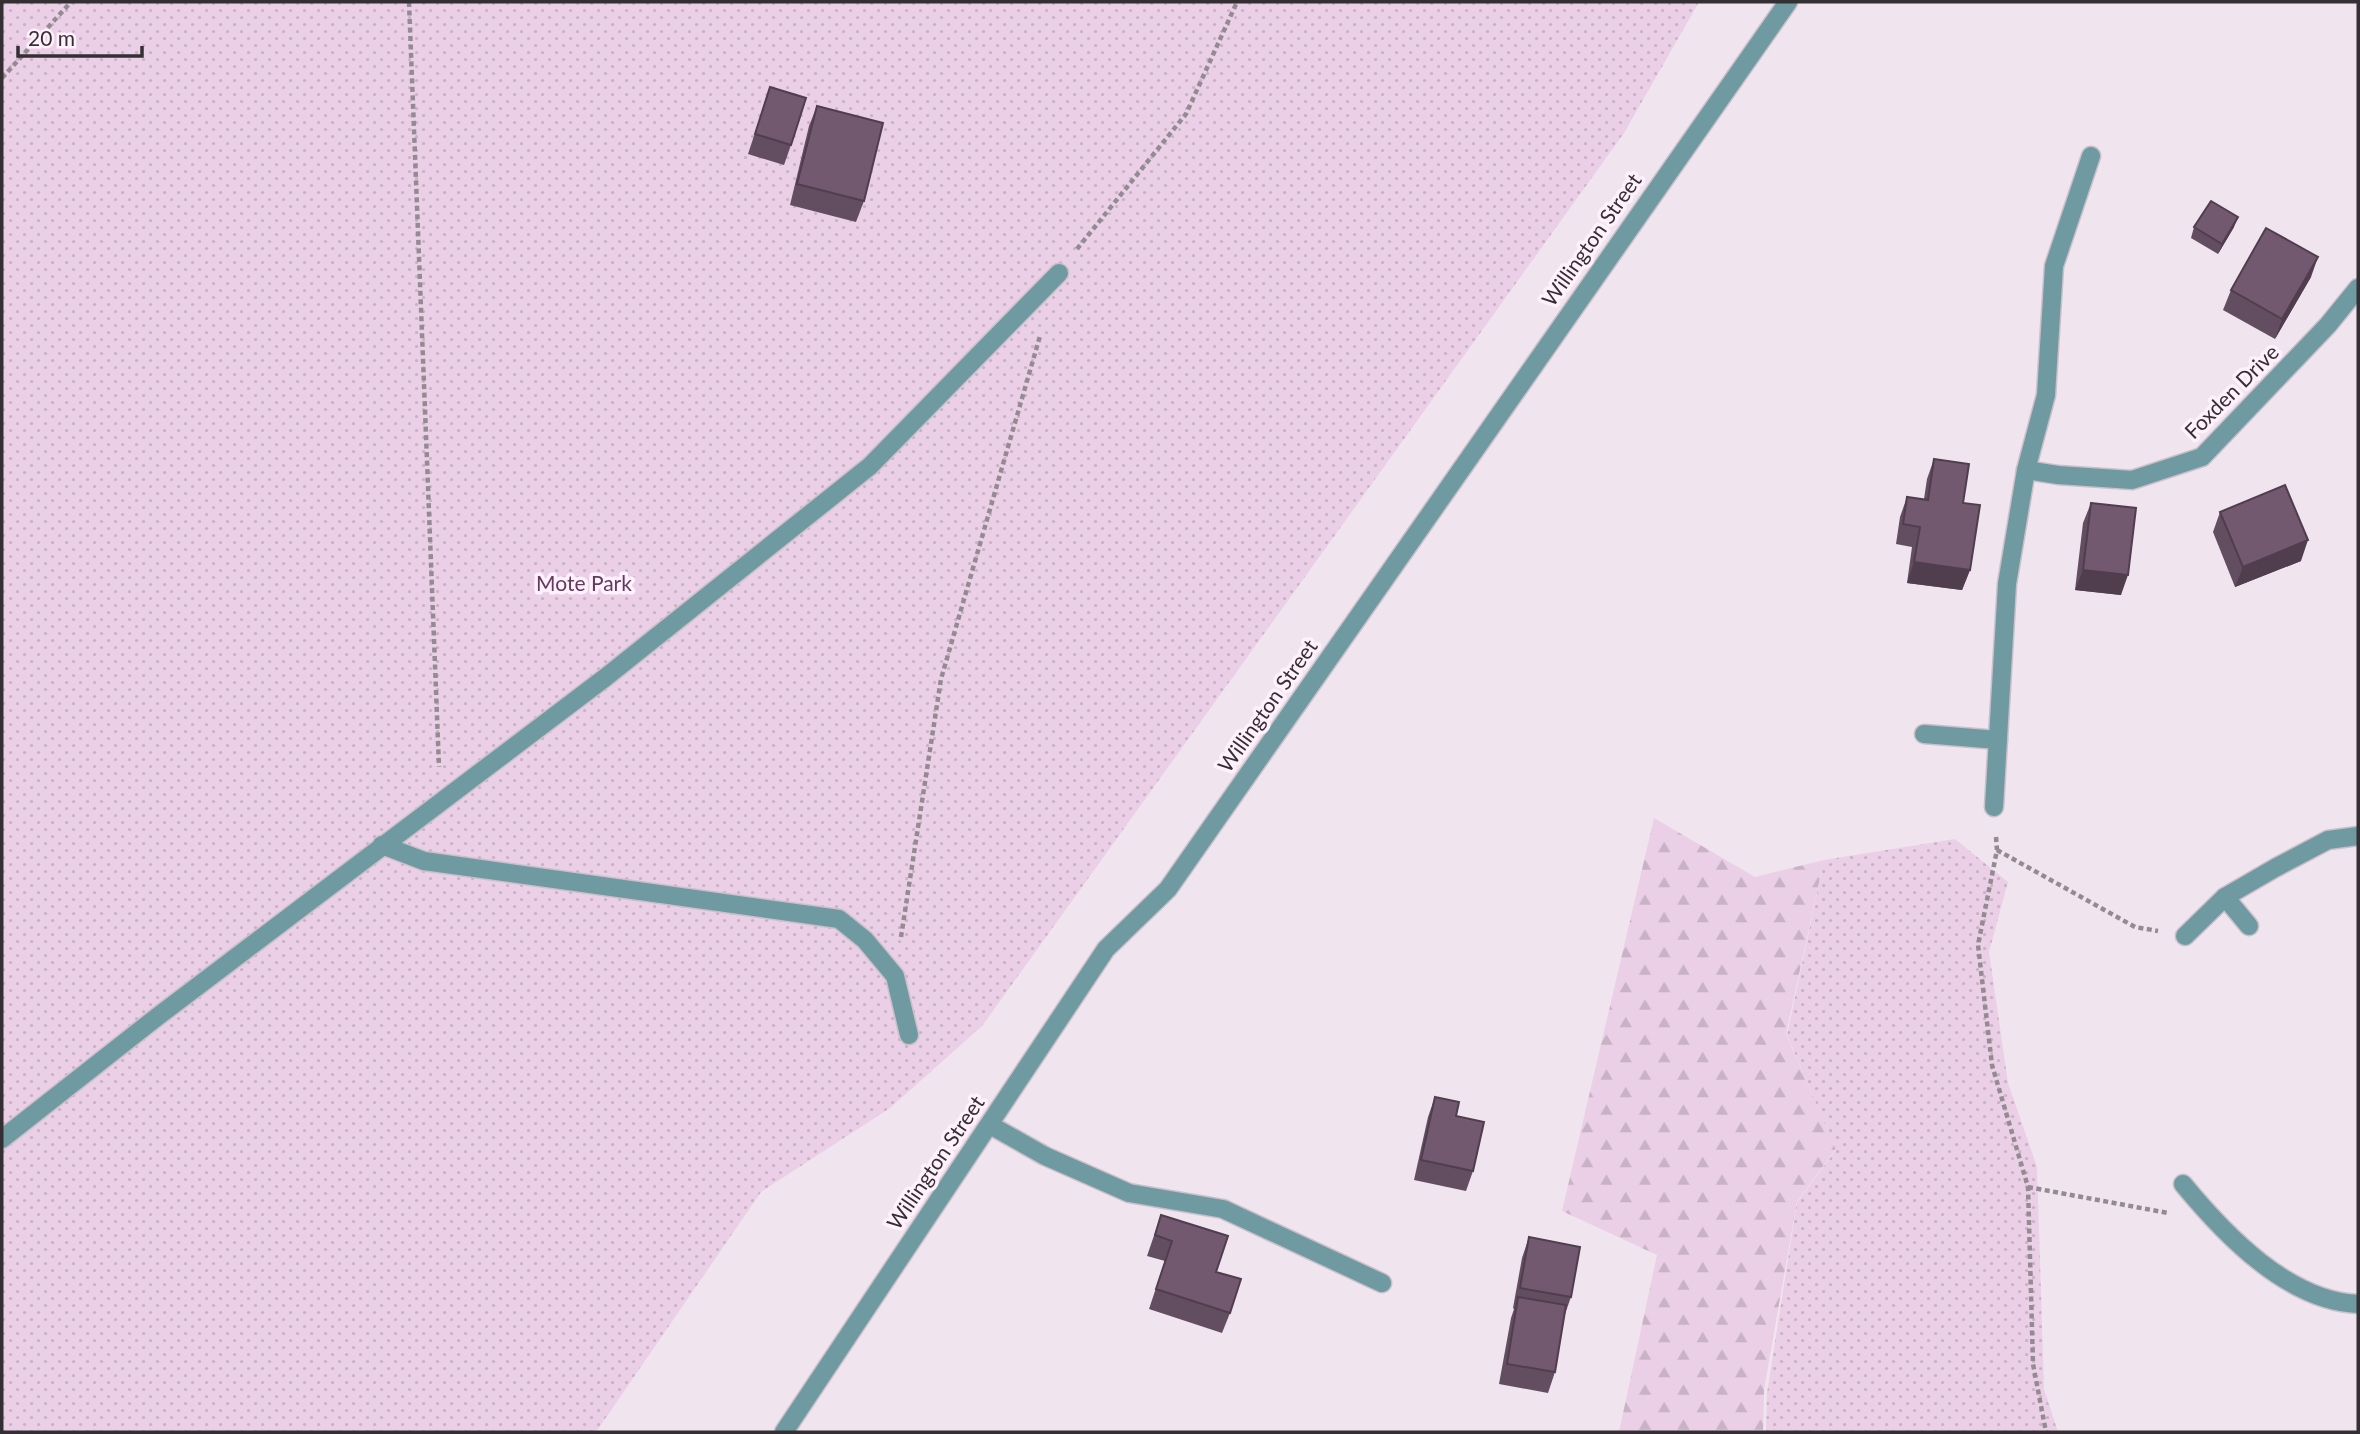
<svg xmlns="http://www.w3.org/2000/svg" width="2360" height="1434" font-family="Lato,sans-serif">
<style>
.forest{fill:url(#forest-firs)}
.park{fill:url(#park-dots)}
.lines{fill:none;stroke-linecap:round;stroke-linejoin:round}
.minor-casing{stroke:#cac0c9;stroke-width:21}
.path{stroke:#948b92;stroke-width:4.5;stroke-dasharray:5 3.5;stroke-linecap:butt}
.minor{stroke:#6f9aa2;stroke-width:18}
.wall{fill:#634d60}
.shaded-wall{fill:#503e4e}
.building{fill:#735970;stroke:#503e4e;stroke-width:2}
.labels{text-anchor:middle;stroke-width:7;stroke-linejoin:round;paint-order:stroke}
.street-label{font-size:21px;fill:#342f33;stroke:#fef1fc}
.park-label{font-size:21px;fill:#623a5e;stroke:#fef1fc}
</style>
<defs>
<pattern id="forest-firs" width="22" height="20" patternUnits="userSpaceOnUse" patternTransform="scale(1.75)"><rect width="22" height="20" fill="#eacfe6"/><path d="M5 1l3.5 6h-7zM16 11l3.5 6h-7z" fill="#c9b2c6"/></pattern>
<pattern id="park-dots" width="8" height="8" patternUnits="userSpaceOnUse" patternTransform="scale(1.75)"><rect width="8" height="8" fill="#eacfe6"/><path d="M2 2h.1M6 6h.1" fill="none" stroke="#c9b2c6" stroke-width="1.8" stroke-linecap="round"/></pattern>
</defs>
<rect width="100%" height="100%" fill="#f0e4ee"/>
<path class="forest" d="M1654,818L1755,877L1824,860L1786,1034L1836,1149L1797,1201L1764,1390L1763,1432H1619L1657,1255L1562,1211Z"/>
<g class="park">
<path d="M2,2H1699L1624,133L982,1026L890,1108L761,1192L596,1432H2Z"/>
<path d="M1955,839L2008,882L1989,952L2008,1083L2037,1167L2044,1389L2058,1432H1766L1767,1393L1797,1202L1836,1150L1787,1035L1824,860Z"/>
</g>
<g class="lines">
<g class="minor-casing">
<g id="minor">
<path d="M2026,470L2058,475L2132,480L2202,457L2328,325L2358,288"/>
<path d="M1924,734L1998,740"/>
<path d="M1994,807L2007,584L2026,470L2046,395L2054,266L2091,156"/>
<path d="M382,845L424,861L839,919L865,940L895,976L909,1035"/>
<path d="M2225,897L2249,926"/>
<path d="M2185,936L2225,897L2275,868L2328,840L2358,836"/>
<path d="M990,1125L1045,1156L1129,1193L1223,1209L1382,1283"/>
<path d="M2,1139L157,1017L606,677L870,466L1059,273"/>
<path d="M2183,1184C2225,1235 2288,1301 2358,1304"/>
<path d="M784,1432L1106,949L1168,889L1788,2"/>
</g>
</g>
<g class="path">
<path d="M409,2L439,767"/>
<path d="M2,78L71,2"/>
<path d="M1077,249L1186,114L1237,2"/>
<path d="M1996,837L1997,850L1978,945L1992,1065L2028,1187L2033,1364L2046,1432"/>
<path d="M1997,850L2135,927L2158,931"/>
<path d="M901,937L941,679L1040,336"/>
<path d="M2028,1187L2168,1213"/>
</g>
<use href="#minor" class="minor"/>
</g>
<g class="wall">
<path d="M770,87L791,145L784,165L748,154Z"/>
<path d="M817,106L864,201L856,222L790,205L809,126Z"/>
<path d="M2194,227H2234L2218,254L2191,238Z"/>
<path d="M2311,277L2275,339L2223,310L2231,290Z"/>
<path d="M1934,459L1963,503L1970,570L1962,590L1907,583L1912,547L1896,544L1900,517L1907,497L1924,499L1927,479Z"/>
<path d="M2091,503L2121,595L2075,590L2083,523Z"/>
<path d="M2220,512L2301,561L2235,587L2213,532Z"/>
<path d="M1435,1097L1456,1116L1473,1171L1466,1191L1414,1180L1428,1117Z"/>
<path d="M1161,1215L1230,1313L1222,1333L1149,1309L1165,1261L1147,1256Z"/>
<path d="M1529,1237L1571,1297L1565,1314L1555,1372L1548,1393L1499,1384L1511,1318L1514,1309L1513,1308L1522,1258Z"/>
</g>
<g class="shaded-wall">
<path d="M2238,217L2234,227L2218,254L2222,244Z"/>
<path d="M2318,257L2311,277L2275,339L2282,319Z"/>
<path d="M2308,540L2301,561L2235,587L2243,567Z"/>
<path d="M1914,562L1970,570L1962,590L1907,583Z"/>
<path d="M2083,570L2128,575L2121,595L2075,590Z"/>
</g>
<g class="building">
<path d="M770,87L806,98L791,145L755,134Z"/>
<path d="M817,106L883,123L864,201L797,184Z"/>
<path d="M2211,201L2238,217L2222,244L2194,227Z"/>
<path d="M2266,228L2318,257L2282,319L2231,290Z"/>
<path d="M1934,459L1969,464L1963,503L1980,505L1970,570L1914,562L1920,527L1903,524L1907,497L1928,500Z"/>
<path d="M2285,485L2308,540L2243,567L2220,512Z"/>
<path d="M2091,503L2136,508L2128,575L2083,570Z"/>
<path d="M1435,1097L1459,1102L1456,1116L1484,1122L1473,1171L1421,1160Z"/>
<path d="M1161,1215L1228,1236L1216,1272L1241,1279L1230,1313L1156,1289L1172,1241L1155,1235Z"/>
<path d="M1529,1237L1580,1247L1571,1297L1520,1288Z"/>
<path d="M1518,1297L1566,1305L1555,1372L1507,1364Z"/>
</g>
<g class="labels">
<g class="street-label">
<text transform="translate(1592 240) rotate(-55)" y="7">Willington Street</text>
<text transform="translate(2232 392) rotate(-45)" y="7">Foxden Drive</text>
<text transform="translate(1268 706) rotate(-55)" y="7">Willington Street</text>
<text transform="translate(936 1163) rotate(-56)" y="7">Willington Street</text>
</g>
<g class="park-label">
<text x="584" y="591">Mote Park</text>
</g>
</g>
<rect width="2360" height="1434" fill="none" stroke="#342f33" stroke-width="7"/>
<path d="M18 46v10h124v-10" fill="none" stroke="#342f33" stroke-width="3.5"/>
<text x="28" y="46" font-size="21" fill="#342f33" stroke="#fef1fc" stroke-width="5" paint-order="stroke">20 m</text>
</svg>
